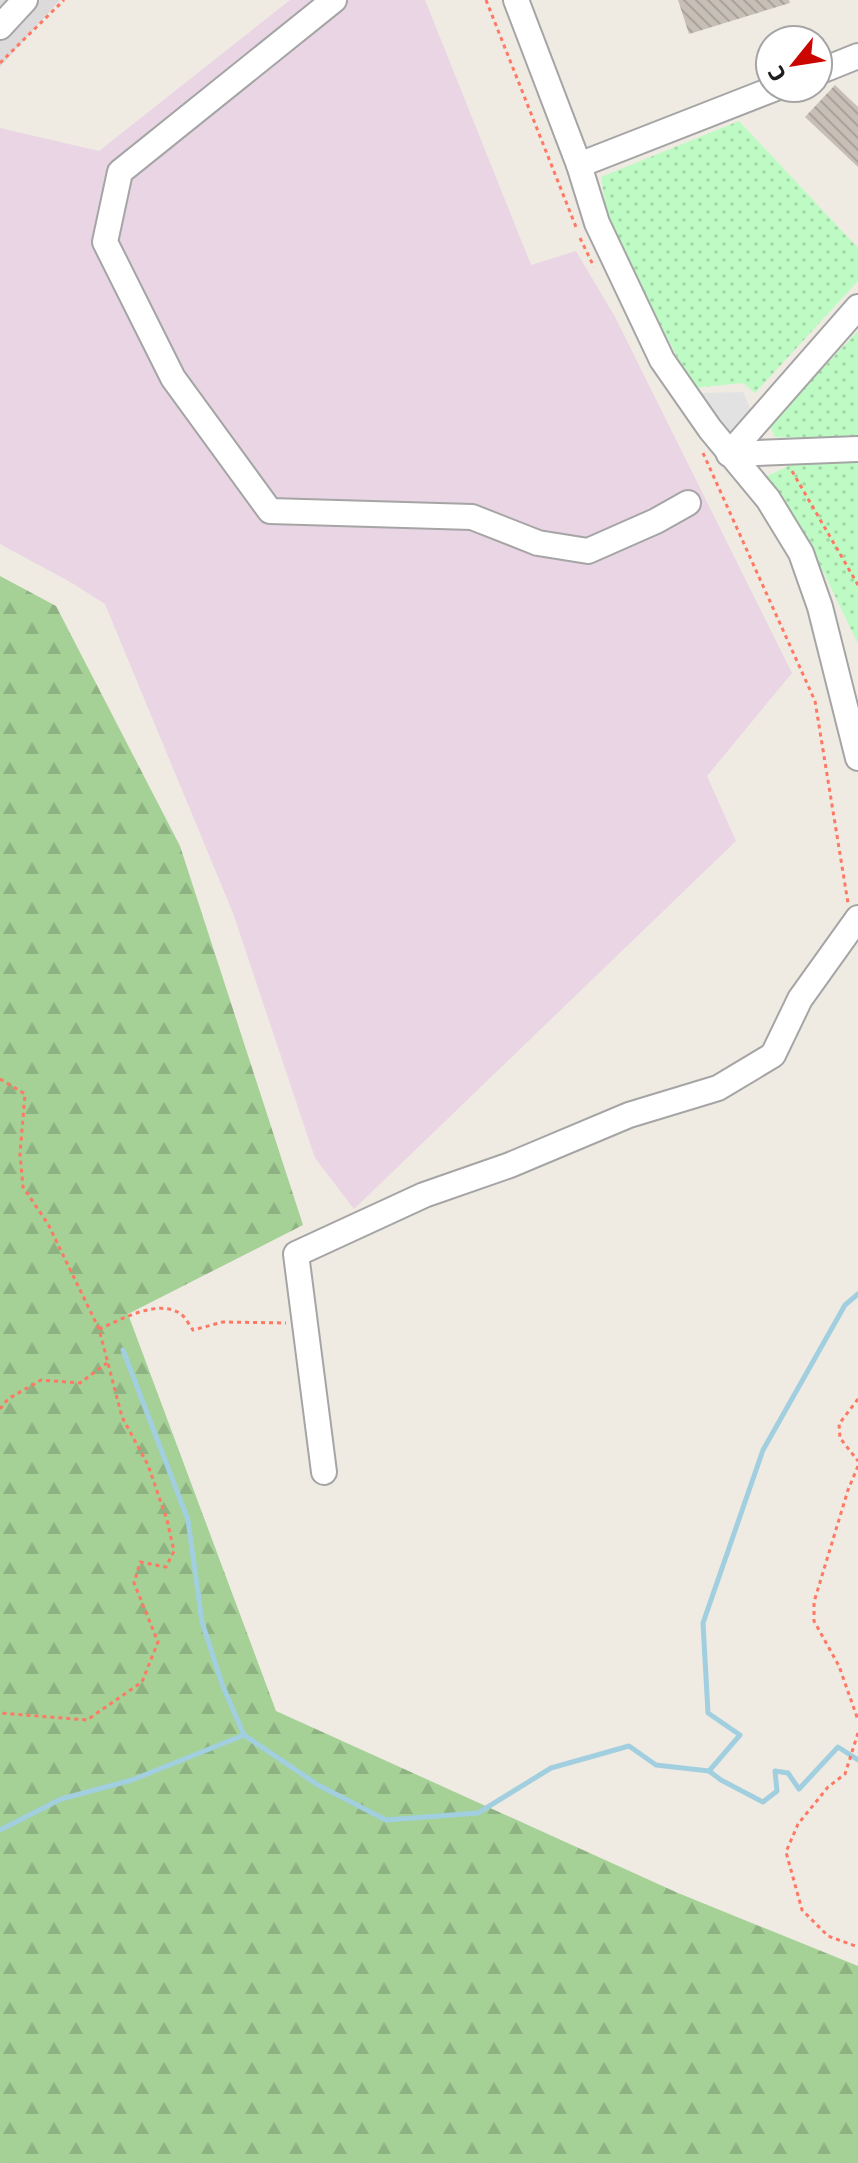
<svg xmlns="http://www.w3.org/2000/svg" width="858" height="2163" font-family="'Exo 2',sans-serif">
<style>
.residential{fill:#dcdada}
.industrial{fill:#e9d5e4}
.forest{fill:url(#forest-firs)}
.park{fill:url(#park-dots)}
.parking{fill:#e2e2e2}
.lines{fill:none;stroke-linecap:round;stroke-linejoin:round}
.stream{stroke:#a1cfdf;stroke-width:5}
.building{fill:url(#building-back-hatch)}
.minor-casing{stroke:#a5a5a5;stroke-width:28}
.path{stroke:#ff7864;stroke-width:3;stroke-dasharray:4 4;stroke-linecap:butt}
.minor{stroke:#fff;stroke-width:24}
</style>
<defs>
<pattern id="forest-firs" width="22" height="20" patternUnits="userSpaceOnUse" patternTransform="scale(2)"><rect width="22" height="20" fill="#a5d096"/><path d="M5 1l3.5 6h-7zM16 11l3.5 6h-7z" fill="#8eb281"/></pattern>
<pattern id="park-dots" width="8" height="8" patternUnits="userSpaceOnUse" patternTransform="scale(2)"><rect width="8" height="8" fill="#befbc4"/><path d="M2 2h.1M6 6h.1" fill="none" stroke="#a3d7a8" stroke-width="1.8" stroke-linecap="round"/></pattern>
<pattern id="building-back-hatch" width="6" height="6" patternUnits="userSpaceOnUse" patternTransform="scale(2)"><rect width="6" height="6" fill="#c7beb6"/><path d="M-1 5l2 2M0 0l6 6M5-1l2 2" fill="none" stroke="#aaa39c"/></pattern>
</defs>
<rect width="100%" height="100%" fill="#efebe3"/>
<path class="residential" d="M0,0H60L0,67Z"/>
<path class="industrial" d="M290,0H425L531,265L576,251L615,317L792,673L707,776L736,841L354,1209L315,1158L233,913L105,604L72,583L0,544V128L99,151Z"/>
<path class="forest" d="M0,576L56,606L180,846L303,1225L128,1314L276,1711L678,1893L858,1966V2163H0Z"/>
<g class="park">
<path d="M739,121L858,248V281L755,393L743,383L693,388L609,225L601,177Z"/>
<path d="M858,331V439L775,437L769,425Z"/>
<path d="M810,456L858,458V644L810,544L767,476Z"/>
</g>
<path class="parking" d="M743,392L774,462L747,465L702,393Z"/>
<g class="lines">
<g class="stream">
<path d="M123,1350L188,1520L202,1622L222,1684L244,1735"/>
<path d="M709,1771L721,1780L763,1802L777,1791L775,1771L788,1773L799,1789L838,1747L858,1760"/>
<path d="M0,1830L61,1799L132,1780L244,1735L318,1785L386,1820L478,1813L551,1768L629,1746L656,1765L709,1771L740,1735L708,1713L703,1623L763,1450L845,1305L858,1294"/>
</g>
</g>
<g class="building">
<path d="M678,0H789L790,3L689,34Z"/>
<path d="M835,85L858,107V167L805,117Z"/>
</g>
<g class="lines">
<g class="minor-casing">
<g id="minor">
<path d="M334,0L120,172L105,242L173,378L270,511L472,517L538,543L588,551L656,521L688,503"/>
<path d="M516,0L579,165L597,223L662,360L710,429L768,499L801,553L820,607L858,758"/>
<path d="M0,27L25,0"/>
<path d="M818,72L858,56"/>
<path d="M579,165L776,88"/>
<path d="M729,454L858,307"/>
<path d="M729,454L858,449"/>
<path d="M324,1472L296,1254L424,1195L510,1165L629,1115L718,1088L773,1055L800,999L858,918"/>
</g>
</g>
<g class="path">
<path d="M486,0L576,227"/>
<path d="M0,63L64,0"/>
<path d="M580,238L594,267"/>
<path d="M703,453L815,701L848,903"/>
<path d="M792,471L858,585"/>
<path d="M0,1079L25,1094L20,1154L23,1187L48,1224L99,1329L122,1417L148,1465L167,1520L174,1551L166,1567L140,1562L134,1583L158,1642L142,1682L87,1720L0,1713"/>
<path d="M99,1329C121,1320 157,1298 181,1314C185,1317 190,1326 193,1330L223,1322L286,1323"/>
<path d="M858,1399L839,1424L840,1438L858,1461"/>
<path d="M0,1409L8,1399L41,1380L80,1383L107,1363"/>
<path d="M858,1466L848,1490L814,1602V1621L839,1666L858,1720"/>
<path d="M858,1733L845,1774L828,1787L798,1824L786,1852L802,1910L828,1936L858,1947"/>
</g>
<use href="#minor" class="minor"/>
</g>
<g transform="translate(794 64) rotate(240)"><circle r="38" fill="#ffffff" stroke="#a5a5a5" stroke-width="2"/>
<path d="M0-6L14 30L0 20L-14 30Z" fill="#cb0500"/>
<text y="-12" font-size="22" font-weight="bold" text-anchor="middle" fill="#1e1e1e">С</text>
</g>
</svg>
